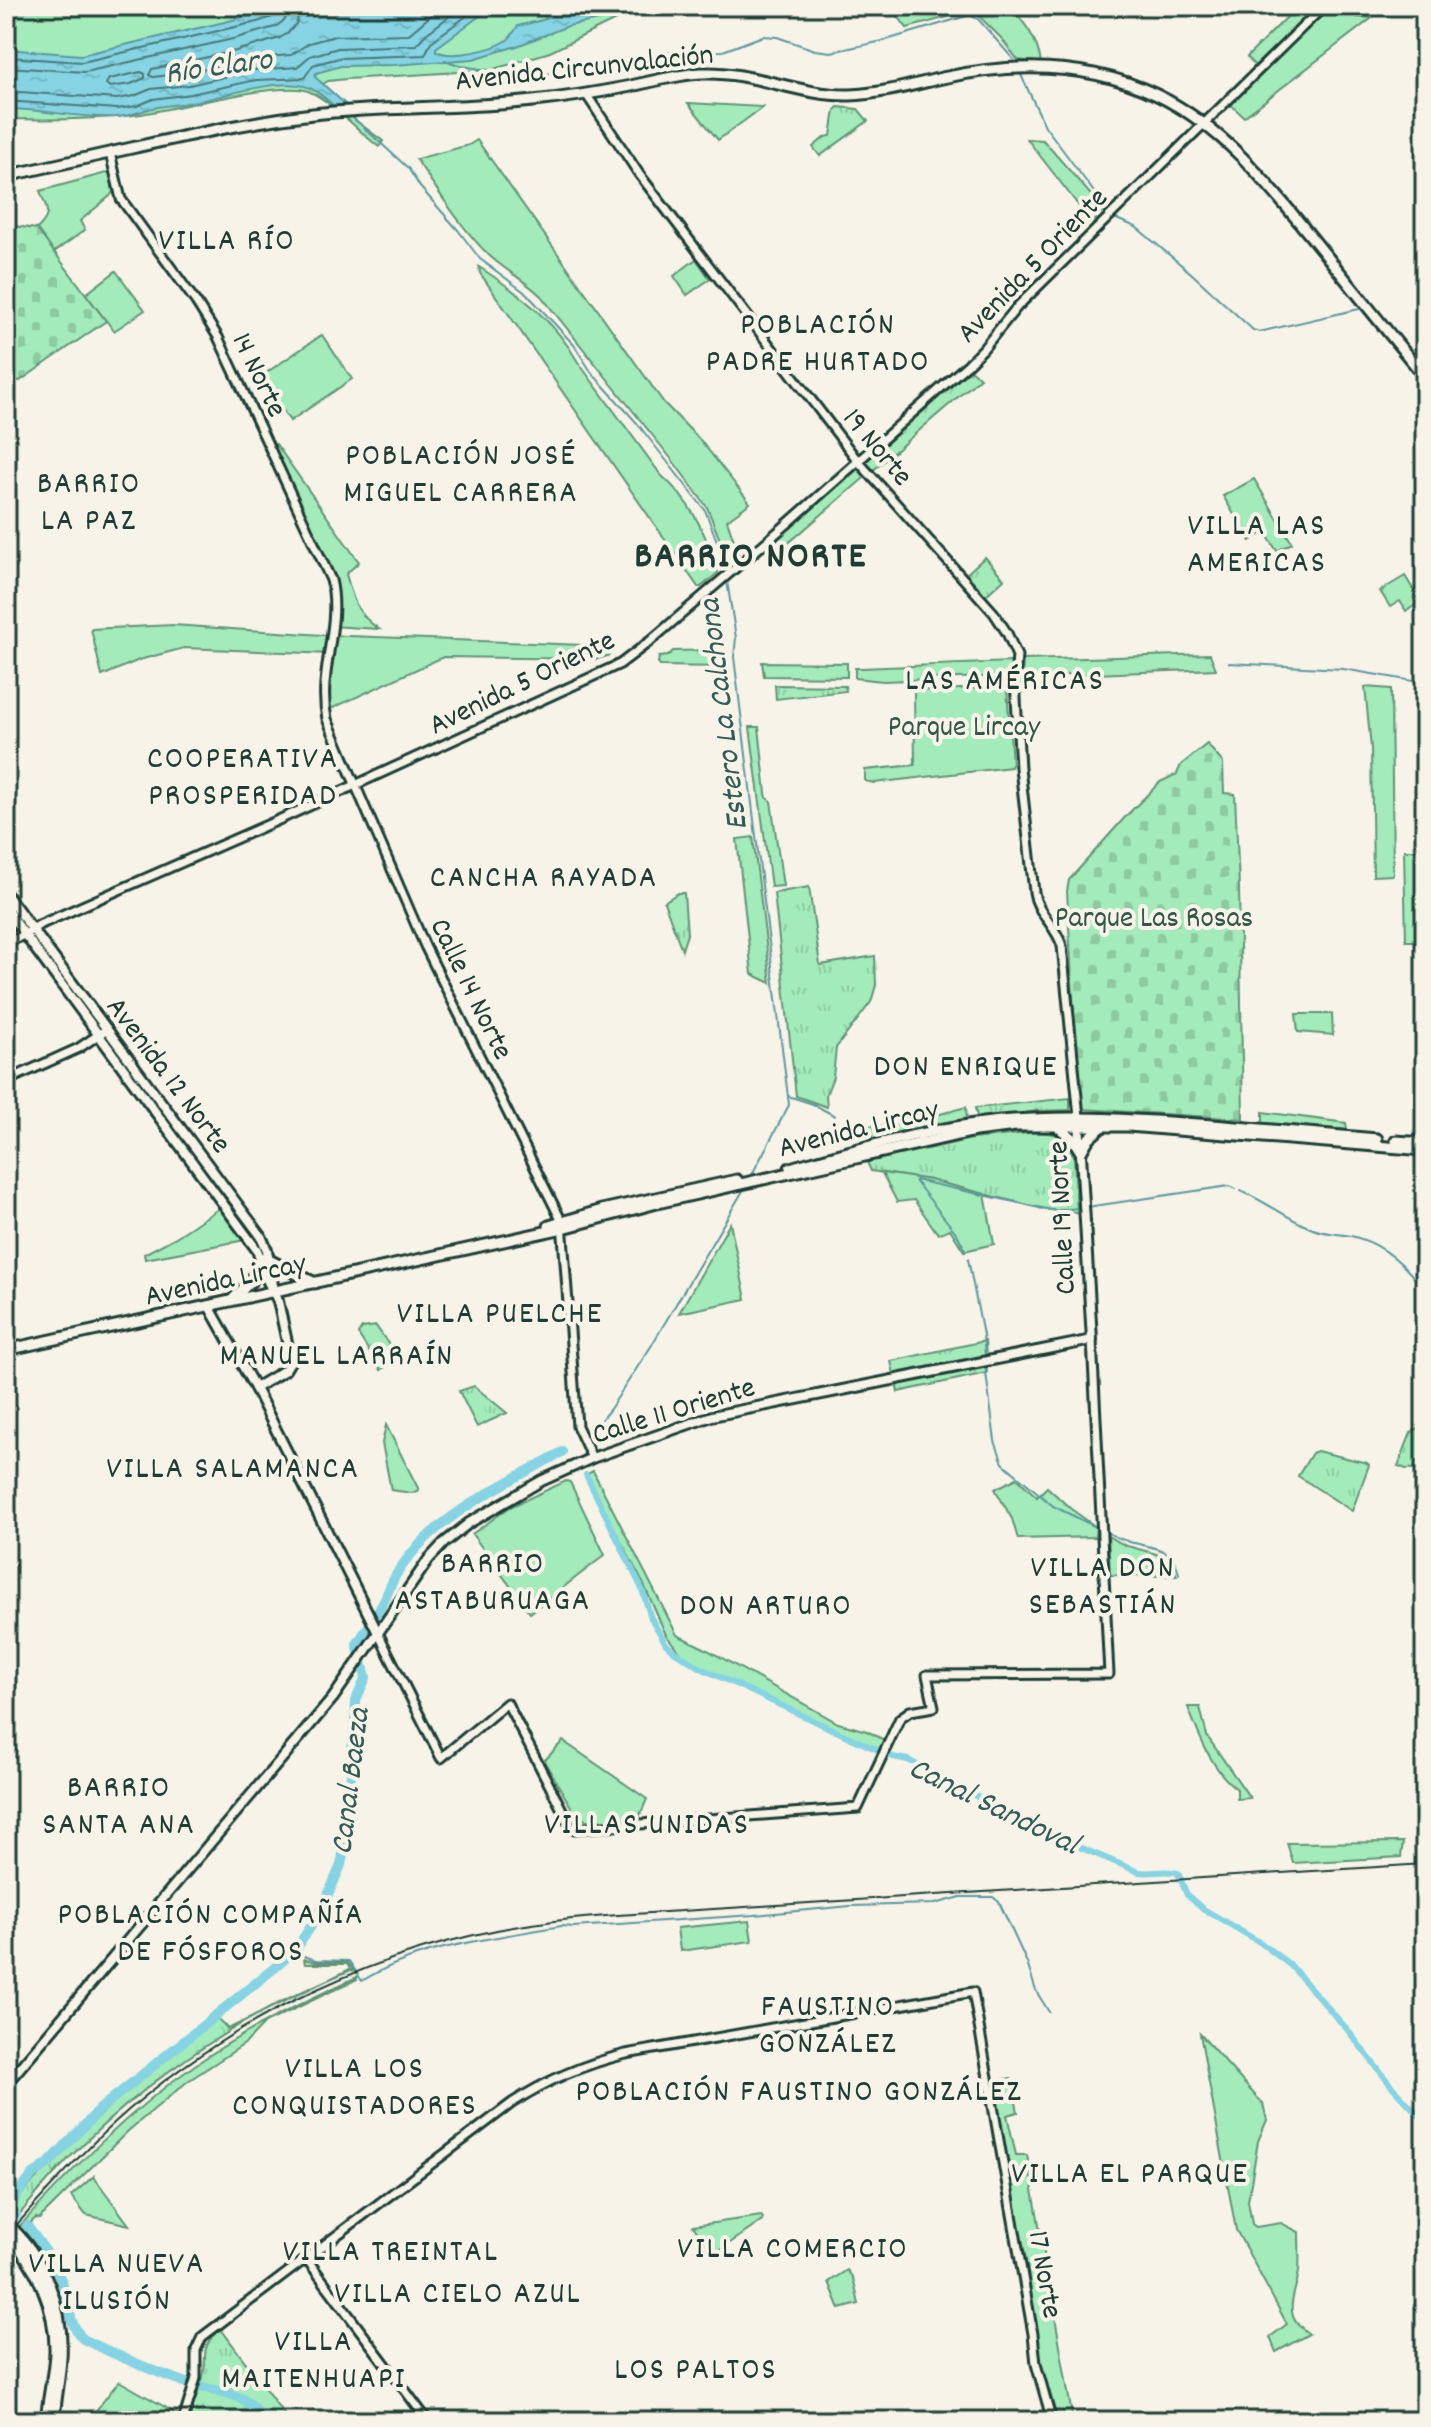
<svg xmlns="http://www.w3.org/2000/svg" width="1431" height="2427" font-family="Dekko,sans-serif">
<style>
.grass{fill:url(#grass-tufts);stroke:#619477;stroke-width:2}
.cemetery{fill:url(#cemetery-stones);stroke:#619477;stroke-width:2}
.green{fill:#a3ebba;stroke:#619477;stroke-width:2}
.water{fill:url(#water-ripples);stroke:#5c979d;stroke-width:2}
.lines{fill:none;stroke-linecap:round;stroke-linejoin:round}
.shore{stroke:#48797a;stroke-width:2}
.stream{stroke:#5c979d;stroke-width:2}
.canal{stroke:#85d3e3;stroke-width:6}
.river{stroke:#85d3e3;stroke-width:10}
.tertiary-casing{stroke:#1f3d34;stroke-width:13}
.secondary-casing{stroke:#1f3d34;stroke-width:14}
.primary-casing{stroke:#1f3d34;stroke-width:15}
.tertiary{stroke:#f7f3e8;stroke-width:7}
.secondary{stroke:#f7f3e8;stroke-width:8}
.primary{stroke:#f7f3e8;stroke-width:9}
.rail{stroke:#1f3d34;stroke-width:2}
.labels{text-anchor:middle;stroke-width:8;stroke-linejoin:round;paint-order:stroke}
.street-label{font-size:30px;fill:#1f3d34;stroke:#f7f3e8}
.park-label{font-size:30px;fill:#335748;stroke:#f7f3e8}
.water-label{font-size:32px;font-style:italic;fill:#335b57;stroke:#f7f3e8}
.neighbourhood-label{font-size:32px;letter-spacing:2px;fill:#1f3d34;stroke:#f7f3e8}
.district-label{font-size:38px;font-weight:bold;letter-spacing:2px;fill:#1f3d34;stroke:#f7f3e8}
</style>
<defs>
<pattern id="grass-tufts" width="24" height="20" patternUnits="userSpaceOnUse" patternTransform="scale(2)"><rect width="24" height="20" fill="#a3ebba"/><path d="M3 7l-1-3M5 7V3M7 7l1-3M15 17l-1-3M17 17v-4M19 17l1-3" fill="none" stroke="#8ccaa0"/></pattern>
<pattern id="cemetery-stones" width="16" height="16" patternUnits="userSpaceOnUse" patternTransform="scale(2)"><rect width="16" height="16" fill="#a3ebba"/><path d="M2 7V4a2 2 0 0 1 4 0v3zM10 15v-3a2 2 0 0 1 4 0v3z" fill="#8ccaa0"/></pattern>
<pattern id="water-ripples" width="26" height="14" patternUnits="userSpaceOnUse" patternTransform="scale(2)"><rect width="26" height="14" fill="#85d3e3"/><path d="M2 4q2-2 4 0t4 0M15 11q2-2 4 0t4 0" fill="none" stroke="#72b6c3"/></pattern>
</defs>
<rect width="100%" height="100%" fill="#f7f3e8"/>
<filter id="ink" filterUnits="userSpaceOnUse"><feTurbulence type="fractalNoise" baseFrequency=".0125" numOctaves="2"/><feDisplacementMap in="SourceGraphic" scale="16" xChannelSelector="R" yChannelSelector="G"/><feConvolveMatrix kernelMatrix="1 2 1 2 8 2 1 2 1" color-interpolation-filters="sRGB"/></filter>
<g filter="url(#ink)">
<g class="grass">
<path d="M838,107L858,109L868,121L820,156L813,147L825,137L831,136L835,110Z"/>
<path d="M970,370L980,378L784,547L764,551Z"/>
<path d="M985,557L1004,579L984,597L965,575Z"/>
<path d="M1405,576L1421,602L1406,611L1400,601L1390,607L1380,591Z"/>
<path d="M775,685L845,686L846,691L776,699Z"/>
<path d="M809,887L820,965L875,956L876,985L871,1002L836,1048L833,1077L826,1095L827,1107L796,1096L774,893Z"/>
<path d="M678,893H684L687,934L682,950L664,902Z"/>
<path d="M1070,1098V1110L1037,1111L978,1120L975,1108Z"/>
<path d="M966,1107L967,1122L874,1141L871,1133L860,1130V1126L899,1125Z"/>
<path d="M1263,1112L1346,1123L1347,1130L1263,1123Z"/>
<path d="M1039,1132L1055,1134L1069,1143L1074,1159L1077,1213L1043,1209L930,1180L871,1171L867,1162L972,1139Z"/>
<path d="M376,1326L398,1358L381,1370L358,1334L362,1328Z"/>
<path d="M985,1341L987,1373L898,1392L891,1361Z"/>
<path d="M474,1386L507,1413L477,1427L459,1391Z"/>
<path d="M1425,1424V1468L1406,1469L1398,1466L1411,1433Z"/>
<path d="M1317,1451L1367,1463L1369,1465L1352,1511L1298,1476L1312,1453Z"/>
<path d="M304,1959L316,1962H347L355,1971L351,1970C222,2022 106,2106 19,2215L15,2206L19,2196L107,2108L217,2018L228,2029L350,1969L347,1964H305Z"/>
<path d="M357,1977V1979L265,2023L246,2043L188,2081L128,2131L39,2219L36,2218L22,2230L19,2227C73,2168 129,2111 195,2065C245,2030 302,2002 357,1977Z"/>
<path d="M221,2329L289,2421H186C193,2407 199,2392 203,2377C209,2352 197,2350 221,2329Z"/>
</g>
<g class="cemetery">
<path d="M6,225L37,229L106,321L20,381L12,380L6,384Z"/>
<path d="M1207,744L1223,763L1224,793L1235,794L1239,888L1243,1119L1083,1109L1079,1105L1067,891L1069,880L1127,815L1160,782L1177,774L1181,765Z"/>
</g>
<g class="green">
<path d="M6,6H644L550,52L491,70L347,79L328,81L323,84L324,88L355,120L383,141L379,147C356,130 334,102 308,91C282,80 169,111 134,115C91,120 49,120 6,119Z"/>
<path d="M890,6H1009C1026,24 1037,38 1041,63L1018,60L1000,37L973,10L907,28Z"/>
<path d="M1298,6H1317L1255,66L1247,57Z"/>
<path d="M1328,6H1338L1356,17L1372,18L1244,117L1232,106L1233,102Z"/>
<path d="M688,103L763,107L718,140Z"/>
<path d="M1027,139L1043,140L1104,210L1092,223Z"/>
<path d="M477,140L664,403L701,441L750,503L727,520L739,555L729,563L707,507L673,461L541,296C526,281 508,272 492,258C466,235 436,188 416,159L469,145Z"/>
<path d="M110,172L113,192L110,196L80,221L85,230L54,252L37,229C53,213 47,210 40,191Z"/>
<path d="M696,259L710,279L687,295L674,276Z"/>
<path d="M479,267C518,292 555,321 578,362L661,475C690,500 708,537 718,573L701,587H698L480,273Z"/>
<path d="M116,271L145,310L114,331L86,294Z"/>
<path d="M322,335L352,379L290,421L260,377Z"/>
<path d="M276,444L359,562L346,574C353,599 356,614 379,629L331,626L334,586L271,446Z"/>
<path d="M1254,479L1292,543L1277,551L1265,532L1250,541L1223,496Z"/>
<path d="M173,625L323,635L610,646L614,648L608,656L597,659L443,657L333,708L328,706L327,694L332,654L184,648L139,660L102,676L91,629Z"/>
<path d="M719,650L723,664L721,667L660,666L658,663L659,657L668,656L673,651Z"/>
<path d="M1210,654L1216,669L1022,677L1023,660Z"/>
<path d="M762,662L847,663V677L764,676Z"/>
<path d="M1011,662V676L883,681L855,678V668H861Z"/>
<path d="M1007,687L1012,764L1011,767L874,783L865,781V770L915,765L914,691Z"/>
<path d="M1365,687L1391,689L1393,875L1373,876L1371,748Z"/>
<path d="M750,727H759L766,793L767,798L771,801L783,886L771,887Z"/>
<path d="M753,837L771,983L752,974L737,839Z"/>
<path d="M1404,850H1425V941H1406Z"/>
<path d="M1296,1014H1332L1333,1035L1298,1032Z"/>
<path d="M882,1173L930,1180L985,1194L994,1244L964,1251L950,1229L938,1234L914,1200L897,1202Z"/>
<path d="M221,1207L245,1240L145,1259L144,1254L176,1237Z"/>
<path d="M730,1223L746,1299L679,1313Z"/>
<path d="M386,1425L419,1490L412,1493L391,1490L382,1443Z"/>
<path d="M593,1471L677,1635L704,1648L838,1723L867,1731L884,1740L879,1750L686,1660L666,1635L644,1585L586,1475Z"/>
<path d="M1017,1478L1037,1497L1047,1487L1071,1509L1096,1527L1095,1537L1018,1539L1012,1519L995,1489Z"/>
<path d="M566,1481L570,1482L605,1555L530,1613L472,1534L510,1507Z"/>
<path d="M1108,1536C1115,1540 1123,1545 1131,1547C1154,1554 1166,1551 1177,1576L1110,1575Z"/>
<path d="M1188,1707H1200L1207,1736L1250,1798L1237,1799V1789C1212,1771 1199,1736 1188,1707Z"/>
<path d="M563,1741L647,1799L638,1820H586L577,1817L544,1761Z"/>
<path d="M1403,1842L1401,1857L1293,1863L1287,1843Z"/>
<path d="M749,1921L752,1941L680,1951L677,1928Z"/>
<path d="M1200,2034L1263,2104L1267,2120L1258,2141L1248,2201L1252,2224L1256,2227L1281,2223L1299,2232C1299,2244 1300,2258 1299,2271C1295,2299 1280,2313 1309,2334L1276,2352L1270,2337L1287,2324L1236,2230Z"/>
<path d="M1011,2078L1018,2112L1007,2115L1016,2155H1027L1073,2421H1057L1039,2360L992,2082Z"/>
<path d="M94,2176V2177L129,2225L86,2215L71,2196Z"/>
<path d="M761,2216L763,2218L762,2221L714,2254L693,2226Z"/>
<path d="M847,2270L853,2278L859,2304L840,2309L829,2282Z"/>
<path d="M119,2381L179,2415L174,2421H88Z"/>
</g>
<path class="water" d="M282,6H499L485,12L436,48V51C451,59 492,50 506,41C511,38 514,31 518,26L546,19L542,10L544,6H634L614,17L568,26L517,46L473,59L394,65L341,66L316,73L315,77L346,105L335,107C326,99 316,89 304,86C276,79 224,96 195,102C183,104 170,105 158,107C144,109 132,116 117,117C80,119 43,109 6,109V49L81,55L229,21Z"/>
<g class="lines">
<g class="shore">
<path d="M301,6L296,24L288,33L280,38L236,51L152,69L149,75L153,77L187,73L253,58L291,55L309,43L335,36L409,34L442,6"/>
<path d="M6,57L82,62L257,22L275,16L279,6"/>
<path d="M6,67L85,72L233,39L275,27L285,20L289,6"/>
<path d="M141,72L145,74V78L131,84L110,87L106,84L109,79Z"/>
<path d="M6,91L117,99L134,96L151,89L189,85L255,70L297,67L310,56L338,48L416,45L426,34L463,6"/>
<path d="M6,101L117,109L137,106L153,99L191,94L256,80L304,78L313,65L339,58L425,55L431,42L480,6"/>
</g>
<g class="stream">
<path d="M445,60L461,66L488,70L546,74L673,52L723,51L763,36L777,37L815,50L831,52L883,41L970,15L979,20L1014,60"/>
<path d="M1021,75L1045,126L1108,211"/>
<path d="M351,116L408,168L420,187L458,230L480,259L527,294L574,345L592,373L637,423L705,510L725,562L726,574"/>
<path d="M1114,218L1136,227L1191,273L1253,330L1259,332L1359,309"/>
<path d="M727,581L736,638L734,657L789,1105L749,1180"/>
<path d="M1229,663L1343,669L1425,683"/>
<path d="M788,1096L813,1104L835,1116"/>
<path d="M915,1180L1056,1211L1077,1208"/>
<path d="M915,1181L957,1234L966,1251"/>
<path d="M1241,1191C1265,1201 1285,1217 1308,1227C1322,1234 1336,1233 1351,1236C1383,1243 1407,1266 1425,1292"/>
<path d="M1087,1207L1229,1186L1236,1189"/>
<path d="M968,1259L983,1335L985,1355"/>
<path d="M985,1365L995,1441L1003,1463L1053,1506L1096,1527"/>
<path d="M589,1434L610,1409L650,1348L744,1189"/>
<path d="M1106,1532C1113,1536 1121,1539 1130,1542C1151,1548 1174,1546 1179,1574"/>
<path d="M298,1946L301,1951"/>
<path d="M304,1956L316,1960L349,1961L362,1981C419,1945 496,1938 561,1926L574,1927L754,1915L851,1906L935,1904L961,1897H993L999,1902L1027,1963L1036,1991L1049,2012"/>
</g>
<path class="canal" d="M586,1475L642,1589L651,1618L666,1644L675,1652L701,1668L814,1721L893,1757L908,1760L1045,1833L1139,1872C1152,1874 1165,1869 1178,1873L1187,1895L1202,1908L1261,1943L1290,1965L1346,2028L1389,2083L1425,2122"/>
<g class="river">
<path d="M16,2215L12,2207L16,2196L32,2176L49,2163L101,2108L278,1965L296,1949L321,1911L341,1865L350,1819L351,1759L355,1726L356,1700L366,1677L357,1644C365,1632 373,1620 380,1608C386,1598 390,1585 396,1575C432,1516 504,1485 562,1452"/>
<path d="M27,2226C40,2243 53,2260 61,2280C68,2299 68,2324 83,2339C116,2355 152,2371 187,2383C214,2393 247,2389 263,2421"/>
</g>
<g class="tertiary-casing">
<g id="tertiary">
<path d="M586,94L639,174L858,461L994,613L1007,633L1017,656L1015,680L1020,768L1034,892C1037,914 1056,925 1062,946L1079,1117"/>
<path d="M110,153L121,199L196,302L218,337L331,580C342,626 317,673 327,719L425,946L562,1222L577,1426L592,1458"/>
<path d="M6,943L24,935L39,925L283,818L620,664L649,642L787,524L968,364L983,349L1017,307L1324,6"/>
<path d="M6,1081L79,1048L107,1029"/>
<path d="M378,1633L441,1758L507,1703L572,1829L858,1808L900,1718L910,1711L934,1707L927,1675L1109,1674L1092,1340"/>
<path d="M306,2258L428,2421"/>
<path d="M183,2421L196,2378V2350L202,2337L512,2103C547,2080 585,2064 626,2054L973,1992L1033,2334L1036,2364L1052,2421"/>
</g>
</g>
<g class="secondary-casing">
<g id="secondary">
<path d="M6,894L261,1236L267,1250L274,1291"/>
<path d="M6,909L257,1250L267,1280L278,1301L291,1360L285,1370L255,1388"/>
<path d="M209,1306L255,1388L378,1633"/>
<path d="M6,2084L333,1698L429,1559L444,1543L469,1523L541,1481L592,1458L712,1416L1092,1340L1079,1120"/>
</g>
</g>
<g class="primary-casing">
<g id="primary">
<path d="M6,176C49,166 93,157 136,147C195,134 253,121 313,114C386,106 460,109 533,101C564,98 595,93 626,87C651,82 677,74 703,73C753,71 799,96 850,95C881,94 912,85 942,78C1015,62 1088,62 1157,95C1227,129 1273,190 1321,249C1356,292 1390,335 1425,377"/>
<path d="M1055,1125L1072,1138L1081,1152"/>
<path d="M1396,1141L1425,1143"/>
<path d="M1081,1152L1089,1138L1104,1125"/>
<path d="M790,1168C851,1151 912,1133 975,1124C1053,1113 1134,1119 1213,1125C1267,1130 1322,1134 1377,1139"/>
<path d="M549,1226L602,1210L737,1180"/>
<path d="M269,1260L315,1283"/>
<path d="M232,1300L253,1279L261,1257"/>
<path d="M6,1350L563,1228L657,1203L975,1131L1016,1126H1128L1425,1150"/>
<path d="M6,2223C44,2256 64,2308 61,2358C60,2379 55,2400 54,2421"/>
<path d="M6,2232C37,2264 56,2308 55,2352C54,2375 48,2398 46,2421"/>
</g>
</g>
<use href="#tertiary" class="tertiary"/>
<use href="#secondary" class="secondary"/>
<use href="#primary" class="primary"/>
<path class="rail" d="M6,2237C41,2197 76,2158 115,2122C221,2026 358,1958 497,1930C537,1922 578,1918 618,1915L1425,1864"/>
</g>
</g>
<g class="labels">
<g class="street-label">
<text transform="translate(584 66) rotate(-6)" y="10">Avenida Circunvalación</text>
<text transform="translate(1031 264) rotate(-46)" y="10">Avenida 5 Oriente</text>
<text transform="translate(261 374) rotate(64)" y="10">14 Norte</text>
<text transform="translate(879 446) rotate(50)" y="10">19 Norte</text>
<text transform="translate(521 681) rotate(-26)" y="10">Avenida 5 Oriente</text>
<text transform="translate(473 988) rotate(64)" y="10">Calle 14 Norte</text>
<text transform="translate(170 1074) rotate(53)" y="10">Avenida 12 Norte</text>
<text transform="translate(858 1127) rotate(-14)" y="10">Avenida Lircay</text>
<text transform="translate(1060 1218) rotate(-93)" y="10">Calle 19 Norte</text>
<text transform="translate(225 1278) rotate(-12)" y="10">Avenida Lircay</text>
<text transform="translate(673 1409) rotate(-17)" y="10">Calle 11 Oriente</text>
<text transform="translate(1047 2274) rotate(80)" y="10">17 Norte</text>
</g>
<g class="park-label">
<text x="964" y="735">Parque Lircay</text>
<text x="1154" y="926">Parque Las Rosas</text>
</g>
<g class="water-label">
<text transform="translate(218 64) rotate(-8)" y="11">Río Claro</text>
<text transform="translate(721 715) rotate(-97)" y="11">Estero La Calchona</text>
<text transform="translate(348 1781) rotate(-83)" y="11">Canal Baeza</text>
<text transform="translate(995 1804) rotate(26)" y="11">Canal Sandoval</text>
</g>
<g class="neighbourhood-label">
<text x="227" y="249">VILLA RÍO</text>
<text x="818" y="333">POBLACIÓN<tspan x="818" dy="37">PADRE HURTADO</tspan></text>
<text x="461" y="464">POBLACIÓN JOSÉ<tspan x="461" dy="37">MIGUEL CARRERA</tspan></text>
<text x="89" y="492">BARRIO<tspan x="89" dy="37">LA PAZ</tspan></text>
<text x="1257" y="534">VILLA LAS<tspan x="1257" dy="37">AMERICAS</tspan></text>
<text x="1005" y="689">LAS AMÉRICAS</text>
<text x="243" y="767">COOPERATIVA<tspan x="243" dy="37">PROSPERIDAD</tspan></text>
<text x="544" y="886">CANCHA RAYADA</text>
<text x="966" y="1075">DON ENRIQUE</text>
<text x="500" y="1322">VILLA PUELCHE</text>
<text x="337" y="1364">MANUEL LARRAÍN</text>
<text x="233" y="1477">VILLA SALAMANCA</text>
<text x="493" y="1572">BARRIO<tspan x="493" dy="37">ASTABURUAGA</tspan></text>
<text x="1103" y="1576">VILLA DON<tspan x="1103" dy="37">SEBASTIÁN</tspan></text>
<text x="766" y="1614">DON ARTURO</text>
<text x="119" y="1796">BARRIO<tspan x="119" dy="37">SANTA ANA</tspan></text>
<text x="647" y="1833">VILLAS UNIDAS</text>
<text x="211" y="1923">POBLACIÓN COMPAÑÍA<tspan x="211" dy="37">DE FÓSFOROS</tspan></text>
<text x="828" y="2015">FAUSTINO<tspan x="828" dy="37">GONZÁLEZ</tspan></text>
<text x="355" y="2077">VILLA LOS<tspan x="355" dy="37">CONQUISTADORES</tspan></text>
<text x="799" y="2100">POBLACIÓN FAUSTINO GONZÁLEZ</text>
<text x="1130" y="2182">VILLA EL PARQUE</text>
<text x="793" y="2257">VILLA COMERCIO</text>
<text x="391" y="2260">VILLA TREINTAL</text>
<text x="117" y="2272">VILLA NUEVA<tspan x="117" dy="37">ILUSIÓN</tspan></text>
<text x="458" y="2302">VILLA CIELO AZUL</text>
<text x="314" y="2350">VILLA<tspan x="314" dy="37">MAITENHUAPI</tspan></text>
<text x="696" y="2378">LOS PALTOS</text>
</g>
<g class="district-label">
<text x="751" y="566">BARRIO NORTE</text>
</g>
</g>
<rect width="1431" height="2427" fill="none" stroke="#f7f3e8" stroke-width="32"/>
<rect x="16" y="16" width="1399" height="2395" fill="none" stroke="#1f3d34" stroke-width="3" filter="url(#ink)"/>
</svg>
